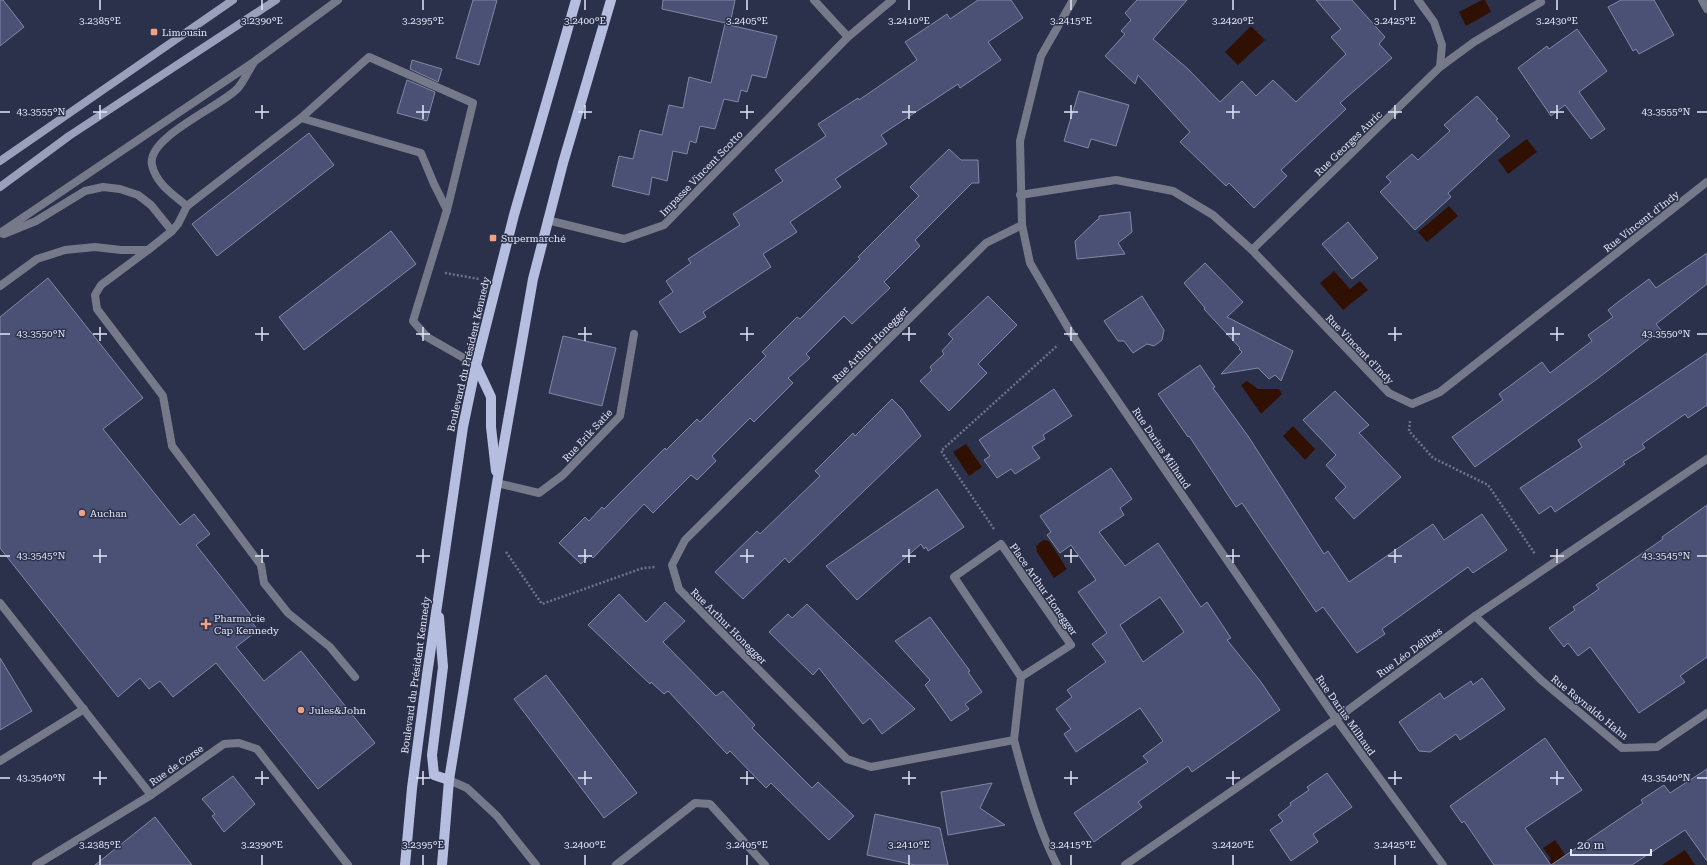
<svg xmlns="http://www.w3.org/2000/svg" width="1707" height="865" font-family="'Roboto Serif',serif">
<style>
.water{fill:#301002}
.building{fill:#4a5174;stroke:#8188a6;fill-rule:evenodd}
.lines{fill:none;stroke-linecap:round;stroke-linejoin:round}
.path{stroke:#6f738a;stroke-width:2.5;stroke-dasharray:2 2;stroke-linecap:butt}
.service{stroke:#75798a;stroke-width:8}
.minor{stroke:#75798a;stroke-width:8}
.secondary{stroke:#9aa0bb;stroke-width:8}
.primary{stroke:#b6bee0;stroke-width:10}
.ticks{fill:none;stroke:#e1e5f6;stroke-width:1.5}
.poi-dot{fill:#f1a17d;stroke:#2c314b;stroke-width:1.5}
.labels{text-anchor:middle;stroke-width:3;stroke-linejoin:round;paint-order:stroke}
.poi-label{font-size:10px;fill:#e1e5f6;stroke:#2c314b;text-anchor:start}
.street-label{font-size:10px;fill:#e1e5f6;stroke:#2c314b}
.ticks-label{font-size:10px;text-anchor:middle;fill:#e1e5f6;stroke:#2c314b;stroke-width:3;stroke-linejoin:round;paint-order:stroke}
</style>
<rect width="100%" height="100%" fill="#2c314b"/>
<g class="water">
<path d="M1482,0H1485L1491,12L1466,26L1459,12Z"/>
<path d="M1251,26L1265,40L1238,65L1225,52Z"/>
<path d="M1527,139L1537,152L1508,174L1498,160Z"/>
<path d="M1449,206L1458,216L1427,242L1418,232Z"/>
<path d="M1334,271L1350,289L1360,281L1368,290L1343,310L1320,283Z"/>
<path d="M1247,381L1258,389H1279L1282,394L1261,414L1241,385Z"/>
<path d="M1293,426L1315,449L1305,460L1283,436Z"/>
<path d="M966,444L982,467L969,476L953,452Z"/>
<path d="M1043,540L1049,541L1067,569L1054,578L1037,552L1036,546Z"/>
<path d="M1555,840L1572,865H1549L1547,862L1551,859L1543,848Z"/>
<path d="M1685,850L1695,865H1662Z"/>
</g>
<g class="building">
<path d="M0,0H3L24,27L0,46Z"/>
<path d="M473,0H497L479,65L456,58Z"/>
<path d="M663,0H735L730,24L662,9Z"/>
<path d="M978,0H1011L1023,18L988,42L1001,60L960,88L958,84L881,135L887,144L835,179L841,187L790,222L797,232L763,254L771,267L703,312L706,317L680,333L659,302L673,292L666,281L691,263L688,259L740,225L733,214L783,181L775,170L826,136L818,124L858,98L859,100L917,60L905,42L947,14L950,19Z"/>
<path d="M1137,0H1187L1153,39L1188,69L1220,102L1242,81L1256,96L1273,80L1296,102L1346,54L1331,37L1341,29L1316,0H1352L1385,37L1379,44L1392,58L1340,103L1346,109L1281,170L1287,176L1254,208L1229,183L1226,186L1180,142L1190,132L1138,75L1135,84L1105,56L1125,34L1121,31L1131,20L1125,13Z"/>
<path d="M1621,0H1654L1674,35L1639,54L1636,49L1633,51L1608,7Z"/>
<path d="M725,24L777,36L766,78L752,75L747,92L741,90L738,102L724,99L715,129L700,126L696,143L690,141L687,154L673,151L667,181L652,177L649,195L612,186L619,156L633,159L640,130L662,135L669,105L683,108L689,77L711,83Z"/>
<path d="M1577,29L1607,71L1579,92L1605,129L1591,139L1565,105L1551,116L1518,68L1547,46L1549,49Z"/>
<path d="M412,60L442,69L438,82L410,69Z"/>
<path d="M407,80L435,92L427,121L397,113Z"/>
<path d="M1079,91L1129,105L1116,146L1091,139L1088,148L1064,141Z"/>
<path d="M1477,96L1498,119L1496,120L1510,136L1448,193L1451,197L1415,230L1380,192L1391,182L1386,177L1412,154L1418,160L1450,131L1444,125Z"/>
<path d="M309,133L334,165L217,256L192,224Z"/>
<path d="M949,149L961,160H978L979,183H972L915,240L920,246L884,282L890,288L852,324L844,316L806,354L810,358L788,378L793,383L754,422L750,418L712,456L716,461L697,480L691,475L653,513L644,504L593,558L590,555L581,564L559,543L585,517L589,521L602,507L604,509L665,448L666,450L697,419L700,422L766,356L762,352L797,317L800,319L860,259L858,257L919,196L910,187Z"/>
<path d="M1130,212L1132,232L1118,243L1125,254L1077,259L1075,241L1097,220L1099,219V216Z"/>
<path d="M1348,222L1378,258L1352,279L1322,244Z"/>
<path d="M391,231L416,264L304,350L279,317Z"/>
<path d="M1707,253V284L1656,324L1661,330L1597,379L1475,467L1452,437L1503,400L1499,394L1542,362L1550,373L1592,341L1588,335L1613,317L1608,310L1618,302L1649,279L1656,288Z"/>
<path d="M1205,263L1243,302L1227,317L1293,351L1281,381L1275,375L1269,379L1258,368L1221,374L1242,352L1239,349L1240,348L1204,309L1205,308L1184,283Z"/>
<path d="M48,278L143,398L103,429L180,525L194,514L210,534L196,545L251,615L248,617L258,630L236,647L264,681L301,651L375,743L318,789L216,663L173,697L160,681L149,689L140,678L118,697L0,548V317Z"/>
<path d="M988,296L1017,325L978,364L987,373L949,411L920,381L932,370L930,367L944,354L942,351L953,339L948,334Z"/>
<path d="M1142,296L1164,330L1162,340L1154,346L1147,344L1133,353L1124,341H1118L1104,321Z"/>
<path d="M563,336L616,348L602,406L549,393Z"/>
<path d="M1707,353V405L1688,418L1685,414L1642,444L1645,448L1623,462L1625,464L1555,512L1551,506L1539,514L1520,488L1582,447L1578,440Z"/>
<path d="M1200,365L1215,387L1213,388L1248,436L1324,554L1328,551L1349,582L1433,524L1444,540L1482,514L1507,550L1473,573L1468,567L1382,629L1385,634L1357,653L1323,607L1316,612L1242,503L1236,507L1189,436L1188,437L1158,394Z"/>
<path d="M1054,389L1072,416L1043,435L1045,439L1032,447L1040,458L1015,474L1011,469L997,478L984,460L990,456L979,440Z"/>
<path d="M1335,391L1369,425L1359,433L1401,477L1354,519L1335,498L1346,487L1326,465L1336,455L1303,420Z"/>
<path d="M892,399L902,409L921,436L789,563L785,558L743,599L715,572L757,531L760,534L820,476L815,471L853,433L855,436Z"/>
<path d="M1111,468L1132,499L1120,508L1124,515L1099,532L1125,566L1158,543L1201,607L1207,602L1231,638L1227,640L1261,682L1280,710L1192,772L1188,766L1138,802L1142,807L1094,842L1074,813L1148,762L1143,756L1163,741L1140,708L1076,752L1064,734L1071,729L1056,709L1072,697L1067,690L1106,662L1092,644L1107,633L1078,592L1096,580L1071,545L1060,553L1047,535L1051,532L1040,516ZM1160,597L1184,632L1143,662L1120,625Z"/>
<path d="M937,489L964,527L928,551L926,547L924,549L921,544L857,600L826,566Z"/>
<path d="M1707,505V657L1680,676L1685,682L1639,713L1590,647L1578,656L1568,643L1564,647L1549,628L1575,610L1573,607L1599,589L1596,585L1663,539L1662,537Z"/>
<path d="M619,594L646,622L665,602L685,621L663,642L716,696L723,691L755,725L752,728L812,788L818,782L854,816L829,840L771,783L766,788L730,751L727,754L668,691L664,694L651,682L650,684L588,625Z"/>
<path d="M807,604L851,647L915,709L882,734L870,718L863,724L819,668L813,675L769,632L788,614L792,618Z"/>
<path d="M930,617L970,671L968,672L982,692L965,704L969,709L951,721L925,685L930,680L895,641Z"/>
<path d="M0,658L32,711L0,730Z"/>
<path d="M546,675L637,793L604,818L514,699Z"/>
<path d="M1482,678L1505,709L1460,740L1456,734L1430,752L1419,751L1399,722L1440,693L1444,699L1471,681L1473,685Z"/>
<path d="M1545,738L1582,790L1525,828L1551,865L1643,803L1641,800L1664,785L1670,793L1707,769V861L1685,830L1632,865H1494L1464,821L1462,823L1450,806Z"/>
<path d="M1327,773L1352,807L1313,834L1318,842L1291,861L1270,830L1283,821L1278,815L1291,805L1290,803L1309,790L1307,787Z"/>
<path d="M233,776L255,804L224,832L212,816L215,814L202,799Z"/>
<path d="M992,783L980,808L1005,825L948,835L941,792Z"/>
<path d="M875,814L940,828L948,865H915L867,855Z"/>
<path d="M155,817L192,865H95Z"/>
</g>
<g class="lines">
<g class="path">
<path d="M445,273L479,279"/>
<path d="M1410,421L1409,431L1433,458L1488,485L1535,554"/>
<path d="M994,529L941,451L1058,345"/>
<path d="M506,552L542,604L643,568L656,567"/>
</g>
<g class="service">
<path d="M301,118L369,57L473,103L447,210"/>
<path d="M187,206C174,195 156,184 152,165C146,137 222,106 238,88C244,81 248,71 253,64"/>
<path d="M0,233L255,61L338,0"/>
<path d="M4,234L36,221L85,191L103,187L120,189L138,195L151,205L172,231"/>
<path d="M148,250L101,285L95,295L97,309L163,396L172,446L261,565L264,583L288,613L330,647L355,677"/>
<path d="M0,286L37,259L65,250L95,247L121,250H148L172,231L178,224L187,206L301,118L421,153L434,184L447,210L413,321L427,337L476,365"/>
<path d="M497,483L539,493L563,475L620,416L634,334"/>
</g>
<g class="minor">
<path d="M814,0L848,37"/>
<path d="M1073,0L1041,56L1020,141L1022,225L1030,263L1071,333L1336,719L1443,865"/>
<path d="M1702,0L1707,9"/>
<path d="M1440,67L1474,42L1541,2"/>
<path d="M1020,195L1116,180L1173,191L1213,215L1252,250L1389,393L1412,404L1440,392L1707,182"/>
<path d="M547,220L624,239L664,225L848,37L892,0"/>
<path d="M1022,225L986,243L685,540L672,565L679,589L847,759L871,767L1014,740C1024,779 1038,829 1057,865"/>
<path d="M1252,250L1440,67L1442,45L1434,22L1418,0"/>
<path d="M0,603L151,795"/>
<path d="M1475,616L1541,680L1622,748L1657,747L1707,713"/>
<path d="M1014,740L1021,677L1071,645L1001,544L954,577L1021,677"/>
<path d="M0,761L84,709"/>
<path d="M449,780L467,788L497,816L536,865"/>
<path d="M36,865L151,795L224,744L239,743L257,749L348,865"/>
<path d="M616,865L695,803L710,804L765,865"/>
<path d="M1125,865L1336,719L1475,616L1707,459"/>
</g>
<g class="secondary">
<path d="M0,161L233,0"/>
<path d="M0,187L69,136L276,0"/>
</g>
<g class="primary">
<path d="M476,365L491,397V427L496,471"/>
<path d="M439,617L443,667L432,755L434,775L449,780"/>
<path d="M405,865L412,788L427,675L463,427L476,365L514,215L576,0"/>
<path d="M442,865L449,780L497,483L533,279L563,163L611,0"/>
</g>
</g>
<path class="ticks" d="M100,0V10M262,0V10M423,0V10M585,0V10M747,0V10M909,0V10M1071,0V10M1233,0V10M1395,0V10M1557,0V10M100,105V119M262,105V119M423,105V119M585,105V119M747,105V119M909,105V119M1071,105V119M1233,105V119M1395,105V119M1557,105V119M0,112H10M93,112H107M255,112H269M416,112H430M578,112H592M740,112H754M902,112H916M1064,112H1078M1226,112H1240M1388,112H1402M1550,112H1564M1697,112H1707M100,327V341M262,327V341M423,327V341M585,327V341M747,327V341M909,327V341M1071,327V341M1233,327V341M1395,327V341M1557,327V341M0,334H10M93,334H107M255,334H269M416,334H430M578,334H592M740,334H754M902,334H916M1064,334H1078M1226,334H1240M1388,334H1402M1550,334H1564M1697,334H1707M100,549V563M262,549V563M423,549V563M585,549V563M747,549V563M909,549V563M1071,549V563M1233,549V563M1395,549V563M1557,549V563M0,556H10M93,556H107M255,556H269M416,556H430M578,556H592M740,556H754M902,556H916M1064,556H1078M1226,556H1240M1388,556H1402M1550,556H1564M1697,556H1707M100,771V785M262,771V785M423,771V785M585,771V785M747,771V785M909,771V785M1071,771V785M1233,771V785M1395,771V785M1557,771V785M0,778H10M93,778H107M255,778H269M416,778H430M578,778H592M740,778H754M902,778H916M1064,778H1078M1226,778H1240M1388,778H1402M1550,778H1564M1697,778H1707M100,855V865M262,855V865M423,855V865M585,855V865M747,855V865M909,855V865M1071,855V865M1233,855V865M1395,855V865"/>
<g class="poi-dot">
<rect x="150" y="28" width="8" height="8" rx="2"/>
<rect x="489" y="234" width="8" height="8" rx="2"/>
<circle cx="82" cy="513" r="4"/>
<path d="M204 618h4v4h4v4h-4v4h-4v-4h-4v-4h4z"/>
<circle cx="301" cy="710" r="4"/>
</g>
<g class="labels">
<g class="poi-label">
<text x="162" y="36">Limousin</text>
<text x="501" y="242">Supermarché</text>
<text x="90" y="517">Auchan</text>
<text x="214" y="622">Pharmacie<tspan x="214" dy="12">Cap Kennedy</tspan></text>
<text x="309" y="714">Jules&amp;John</text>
</g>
<g class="street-label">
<text transform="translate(1348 143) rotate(-44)" y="4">Rue Georges Auric</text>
<text transform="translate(701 173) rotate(-46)" y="4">Impasse Vincent Scotto</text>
<text transform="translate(1641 221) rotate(-38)" y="4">Rue Vincent d'Indy</text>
<text transform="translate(870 344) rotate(-45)" y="4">Rue Arthur Honegger</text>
<text transform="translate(1360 349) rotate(46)" y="4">Rue Vincent d'Indy</text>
<text transform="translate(468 354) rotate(-77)" y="4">Boulevard du Président Kennedy</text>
<text transform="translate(587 435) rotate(-47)" y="4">Rue Erik Satie</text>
<text transform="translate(1162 448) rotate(56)" y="4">Rue Darius Milhaud</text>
<text transform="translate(1044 589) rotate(55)" y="4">Place Arthur Honegger</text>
<text transform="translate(729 626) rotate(45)" y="4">Rue Arthur Honegger</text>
<text transform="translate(1409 652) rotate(-36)" y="4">Rue Léo Délibes</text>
<text transform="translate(415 675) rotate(-82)" y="4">Boulevard du Président Kennedy</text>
<text transform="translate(1590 707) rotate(39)" y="4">Rue Raynaldo Hahn</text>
<text transform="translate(1346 715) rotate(55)" y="4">Rue Darius Milhaud</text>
<text transform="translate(176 765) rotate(-35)" y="4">Rue de Corse</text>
</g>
</g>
<g class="ticks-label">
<text x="100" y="24">3.2385°E</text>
<text x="262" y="24">3.2390°E</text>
<text x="423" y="24">3.2395°E</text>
<text x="585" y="24">3.2400°E</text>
<text x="747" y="24">3.2405°E</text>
<text x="909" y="24">3.2410°E</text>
<text x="1071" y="24">3.2415°E</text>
<text x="1233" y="24">3.2420°E</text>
<text x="1395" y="24">3.2425°E</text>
<text x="1557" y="24">3.2430°E</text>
<text x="41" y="115">43.3555°N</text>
<text x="1666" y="115">43.3555°N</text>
<text x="41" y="337">43.3550°N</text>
<text x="1666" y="337">43.3550°N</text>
<text x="41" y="559">43.3545°N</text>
<text x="1666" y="559">43.3545°N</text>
<text x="41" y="781">43.3540°N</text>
<text x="1666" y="781">43.3540°N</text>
<text x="100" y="848">3.2385°E</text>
<text x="262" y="848">3.2390°E</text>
<text x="423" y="848">3.2395°E</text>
<text x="585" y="848">3.2400°E</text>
<text x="747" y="848">3.2405°E</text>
<text x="909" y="848">3.2410°E</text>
<text x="1071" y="848">3.2415°E</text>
<text x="1233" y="848">3.2420°E</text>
<text x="1395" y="848">3.2425°E</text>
</g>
<path d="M1571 849v6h80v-6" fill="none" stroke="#e1e5f6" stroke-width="2"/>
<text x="1577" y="849" font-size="12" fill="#e1e5f6" stroke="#2c314b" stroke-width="3" paint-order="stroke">20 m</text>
</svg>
